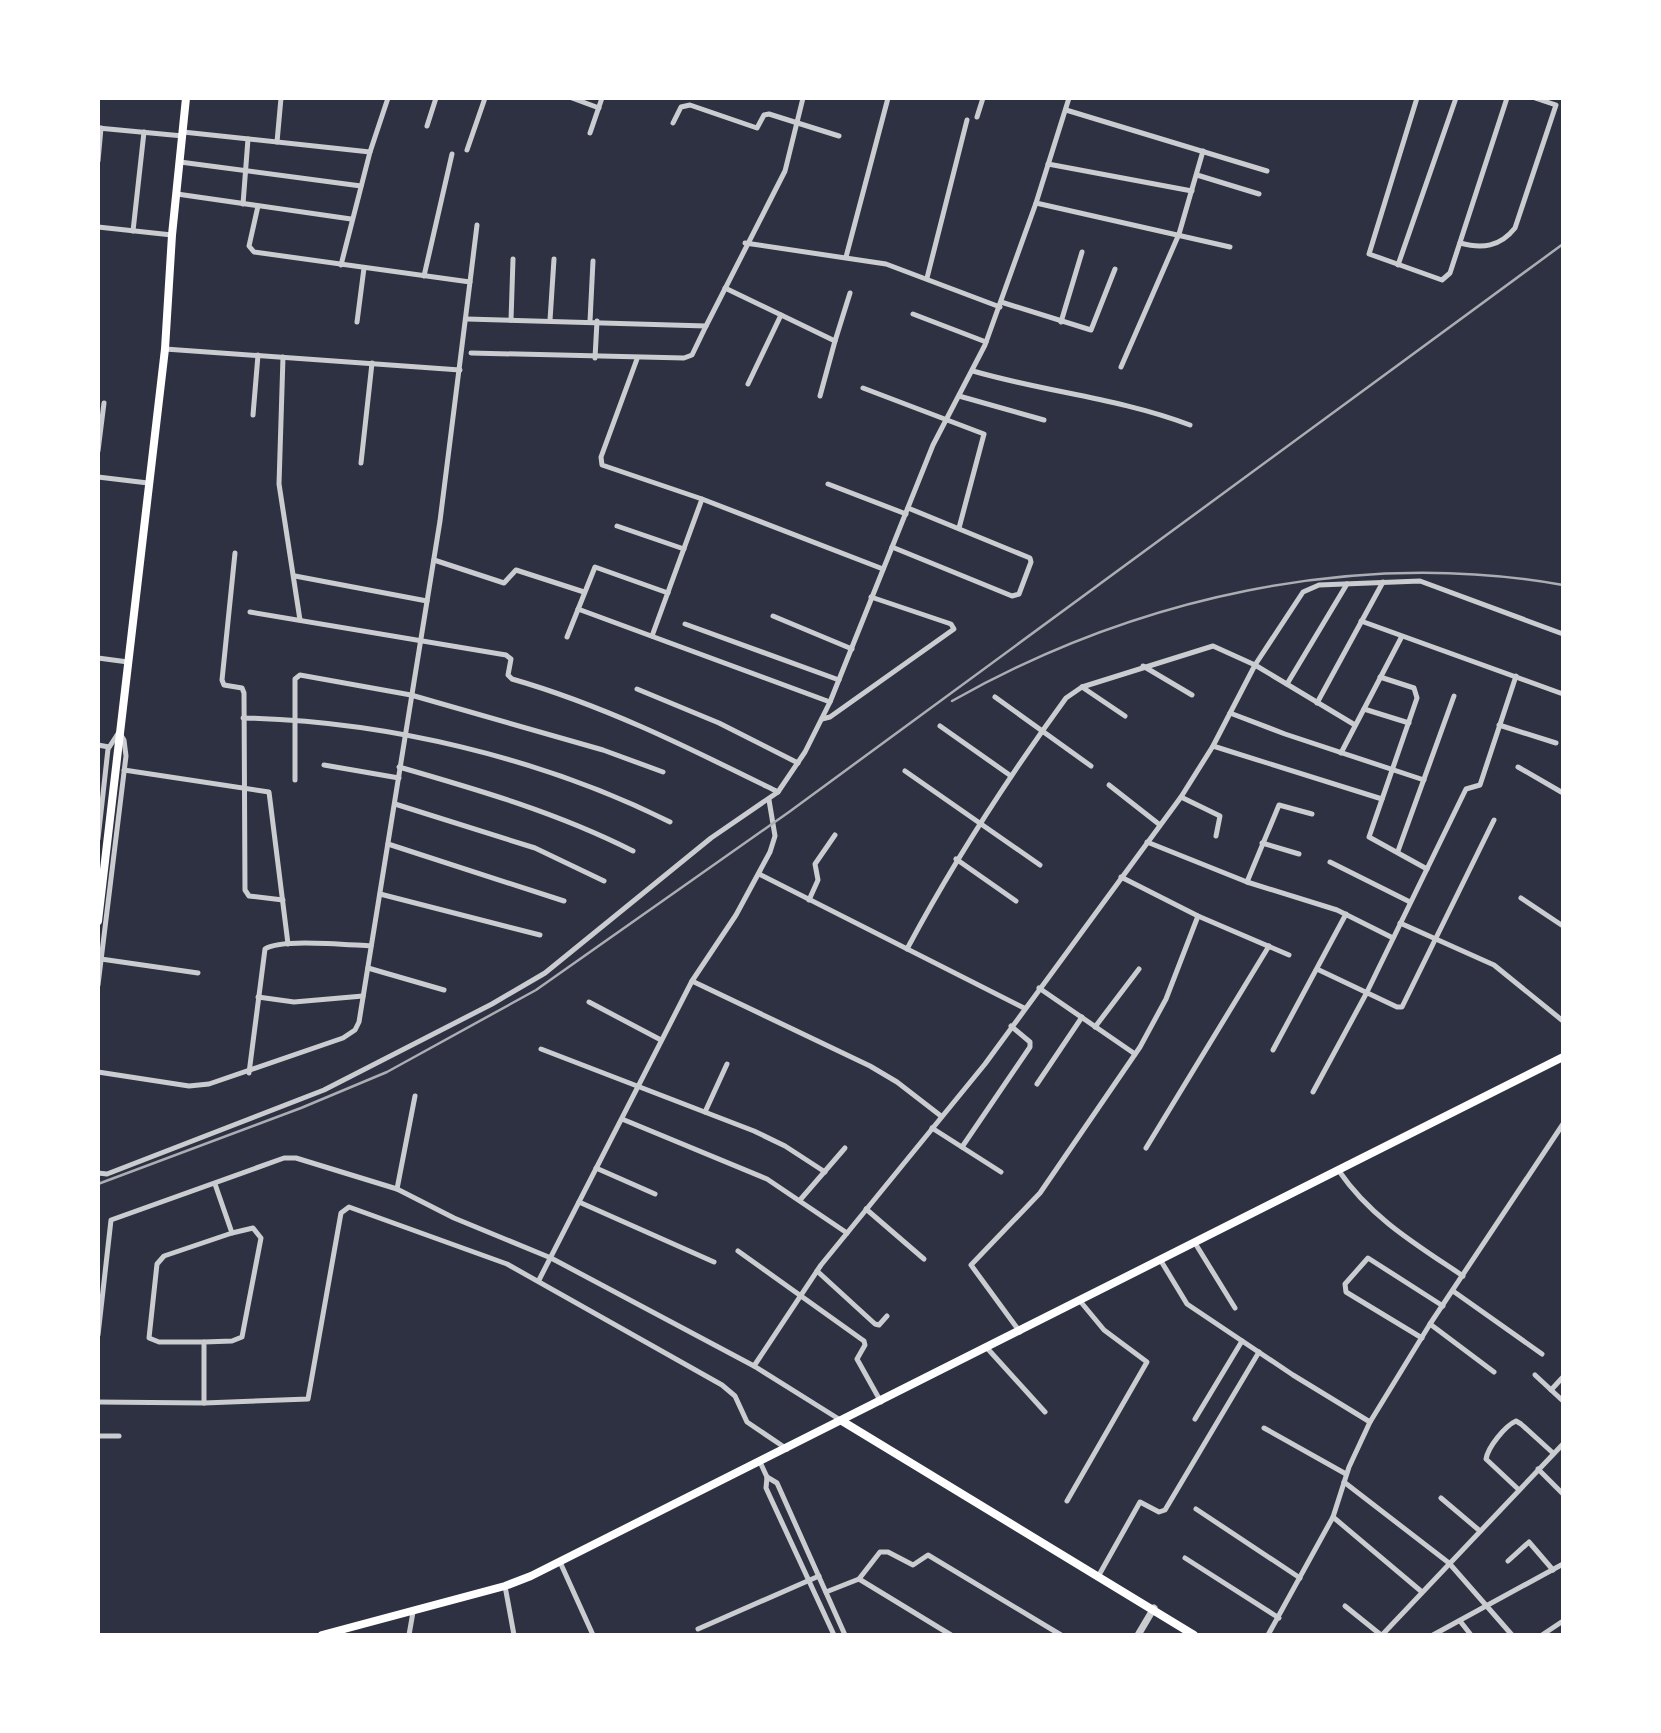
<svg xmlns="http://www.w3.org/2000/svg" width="1661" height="1733" font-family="'Exo 2',sans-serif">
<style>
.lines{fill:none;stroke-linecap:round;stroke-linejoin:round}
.minor{stroke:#caccd0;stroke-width:5}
.tertiary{stroke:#caccd0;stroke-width:7}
.secondary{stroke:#fff;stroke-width:8}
.rail{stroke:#abadb3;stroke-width:2.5}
</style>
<rect width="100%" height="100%" fill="#2d3142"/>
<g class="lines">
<g class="minor">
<path d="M572,98L599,108"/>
<path d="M1417,98L1369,254L1442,280L1450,273L1507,98"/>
<path d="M1066,110L1267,171"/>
<path d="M977,117L983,98"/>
<path d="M673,123L681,107L690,105L757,128L764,115L769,114L839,136"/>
<path d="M427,126L436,98"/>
<path d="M98,128L183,136"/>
<path d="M183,132L370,152"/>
<path d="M590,133L602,98"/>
<path d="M277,142L281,98"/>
<path d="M467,150L485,98"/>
<path d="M98,161L101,128"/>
<path d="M180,162L361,186"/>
<path d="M1048,164L1192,191"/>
<path d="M1197,175L1259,194"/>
<path d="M177,194L351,219"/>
<path d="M1036,203L1230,247"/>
<path d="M243,204L248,139"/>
<path d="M98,227L172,235"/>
<path d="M133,231L144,132"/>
<path d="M745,243L886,264L1000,307"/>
<path d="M1460,243C1482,249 1500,247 1515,228L1556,105L1535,98"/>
<path d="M846,257L888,98"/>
<path d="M341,265L370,152L388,98"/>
<path d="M1398,265L1456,98"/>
<path d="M424,276L452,154"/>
<path d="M927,278L967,120"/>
<path d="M470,282L477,225"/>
<path d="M725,288L835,341L820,396"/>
<path d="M1001,302L1091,330L1115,269"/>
<path d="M913,314L986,342"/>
<path d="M467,319L706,326L785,171L803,98"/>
<path d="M511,320L513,259"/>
<path d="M550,320L554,259"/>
<path d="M590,321L593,261"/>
<path d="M357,322L364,268"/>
<path d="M1061,322L1082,252"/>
<path d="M835,341L850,293"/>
<path d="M165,349L460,370"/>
<path d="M471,353L684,358L692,355L706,326"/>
<path d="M283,357L279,484L300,620"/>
<path d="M595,358L597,321"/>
<path d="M637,359L601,457L602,465L702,499L883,569"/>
<path d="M1121,367L1179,234L1203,151"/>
<path d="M973,371C1045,392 1119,398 1190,425"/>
<path d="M748,384L781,315"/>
<path d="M863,388L984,434L959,528"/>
<path d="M959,396L1044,420"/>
<path d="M253,415L258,355"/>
<path d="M98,451L104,403"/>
<path d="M361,463L372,363"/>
<path d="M98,477L148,483"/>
<path d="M828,484L906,514"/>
<path d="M617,526L684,549"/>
<path d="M892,547L1012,596L1019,594L1031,562L1030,558L908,508"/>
<path d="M235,553L222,680L224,685L242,688L244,693L245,890L249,896L283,900"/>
<path d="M434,560L504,583L516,570L584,592"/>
<path d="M295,576L427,601"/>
<path d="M578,609L830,702"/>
<path d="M250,612L506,655L511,659L508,675L512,679C606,706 691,749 778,792"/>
<path d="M773,616L852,649"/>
<path d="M1361,621L1563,694"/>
<path d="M685,624L839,680"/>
<path d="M652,636L702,499"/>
<path d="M567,637L595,567L668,593"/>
<path d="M98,658L128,662"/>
<path d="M1143,666L1192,695"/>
<path d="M1380,677L1414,688L1417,698L1369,837L1427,869"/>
<path d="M1287,684L1347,584"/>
<path d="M1082,687L1125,716"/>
<path d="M637,689L719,723L798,763"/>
<path d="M995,697L1091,766"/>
<path d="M1317,703L1383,582"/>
<path d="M1364,709L1409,723"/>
<path d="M1230,713L1285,734L1424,780"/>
<path d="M243,718C386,721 542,758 670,822"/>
<path d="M822,719L830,717L954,629L951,624L871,597"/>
<path d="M1499,725L1556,743"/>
<path d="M940,726L1011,776"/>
<path d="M98,745L109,747"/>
<path d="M1213,746L1382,799"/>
<path d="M1341,753L1401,638"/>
<path d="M324,765L399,778"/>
<path d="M399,767C479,790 558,813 633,851"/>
<path d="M1518,767L1563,793"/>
<path d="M124,770L269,792L288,944"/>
<path d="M905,771L1040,865"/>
<path d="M295,780V679L300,675L411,695L603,750L663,772"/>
<path d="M1109,785L1160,825"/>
<path d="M1181,797L1220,816L1216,836"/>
<path d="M395,804L535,848L604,881"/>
<path d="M98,839L108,749L119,732L124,740L126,756L98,985"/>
<path d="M1147,842L1247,882L1337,910L1393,938"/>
<path d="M1262,843L1299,854"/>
<path d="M388,844L564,901"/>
<path d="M1398,851L1454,696"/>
<path d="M956,859L1016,901"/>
<path d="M1330,862L1410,902"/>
<path d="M759,874L1024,1008"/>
<path d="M1121,877L1198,916L1289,955"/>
<path d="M1247,882L1279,805L1312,814"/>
<path d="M380,894L540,935"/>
<path d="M1521,898L1563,926"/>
<path d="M809,900L818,880L815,864L835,835"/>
<path d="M1400,923L1494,965L1563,1021"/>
<path d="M907,949C954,861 1007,779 1066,698L1082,687L1213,646L1255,665L1355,725"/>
<path d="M101,959L198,973"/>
<path d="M368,968L444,990"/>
<path d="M1319,970L1397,1007H1402L1494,820"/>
<path d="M692,981L870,1066L897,1082L941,1116"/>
<path d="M1039,988L1135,1054"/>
<path d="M258,997L294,1002L363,996"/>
<path d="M589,1002L661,1040"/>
<path d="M1095,1027L1139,969"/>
<path d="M541,1049L754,1131L785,1146L825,1172"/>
<path d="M1273,1050L1346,914"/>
<path d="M98,1072L189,1086L209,1084L343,1038L355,1030L359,1022L440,521L470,282L254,252L249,246L258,206"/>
<path d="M249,1073L265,949C280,938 349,945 371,946"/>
<path d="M1037,1084L1082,1017"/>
<path d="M1313,1092L1366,994L1466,789L1480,785L1516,676"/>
<path d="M705,1112L727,1064"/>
<path d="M622,1119L767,1179L847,1233"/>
<path d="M932,1128L1001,1172"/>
<path d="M962,1147L1030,1047V1042L1011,1026"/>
<path d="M1146,1148L1269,946"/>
<path d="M596,1168L655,1194"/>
<path d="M1339,1171C1371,1218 1417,1245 1463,1276"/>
<path d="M98,1173L107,1174L324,1090L492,1004L545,973L711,838L778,792L805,752L830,702L933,445L985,345L1036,203L1069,98"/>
<path d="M397,1189L415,1096"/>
<path d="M800,1200L845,1148"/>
<path d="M579,1202L714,1262"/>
<path d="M866,1209L924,1259"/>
<path d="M1195,1243L1235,1308"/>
<path d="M738,1251L864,1341L865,1345L857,1359L881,1402"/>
<path d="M1161,1261L1187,1304L1293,1375L1370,1422"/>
<path d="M817,1271L875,1324L879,1325L887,1316"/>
<path d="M539,1280L692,981L736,915L770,852L775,836L769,800"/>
<path d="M1453,1291L1542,1354"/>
<path d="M1430,1324L1494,1372"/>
<path d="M1020,1332L971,1265L1040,1193L1140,1047L1166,999L1198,916"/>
<path d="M98,1335L111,1220L284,1158H296L397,1189L454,1218L551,1258L754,1366L842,1421"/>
<path d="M1422,1338L1346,1292L1345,1284L1368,1258L1443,1306"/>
<path d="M204,1342H159L149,1338L157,1264L164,1256L232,1233"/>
<path d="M987,1348L1045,1412"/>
<path d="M754,1366L821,1265L985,1064L1181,797L1213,746L1255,665L1303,592L1319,585L1420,581L1563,634"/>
<path d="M1535,1375L1563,1401"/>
<path d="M1551,1390L1563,1377"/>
<path d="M98,1402L204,1403L308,1399L341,1213L349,1207L507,1264L722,1385L735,1396L747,1422L787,1449"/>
<path d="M204,1403V1342L232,1341L242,1337L261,1238L253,1228L232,1233L215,1184"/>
<path d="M1195,1419L1242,1341"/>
<path d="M1264,1428L1346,1474"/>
<path d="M98,1436H119"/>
<path d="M760,1462L767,1477L766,1488L834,1635"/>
<path d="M1538,1469L1563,1494"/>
<path d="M767,1477L777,1483L845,1635"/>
<path d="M1344,1482L1449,1563L1512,1635"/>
<path d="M1518,1489L1486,1459C1488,1447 1505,1426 1516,1421L1521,1424L1553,1453"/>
<path d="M1441,1498L1480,1531"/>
<path d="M1067,1501L1147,1362L1104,1330L1080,1301"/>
<path d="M1196,1509L1300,1578"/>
<path d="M1333,1517L1422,1592"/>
<path d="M1185,1558L1279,1618"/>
<path d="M1508,1561L1529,1542L1553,1570"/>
<path d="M560,1562L593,1635"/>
<path d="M1099,1575L1140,1502L1159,1512L1165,1510L1259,1352"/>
<path d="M859,1579L880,1552H888L913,1565L928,1555L1061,1635"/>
<path d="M505,1586L514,1635"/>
<path d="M826,1592L859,1579L951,1635"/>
<path d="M1345,1606L1381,1635"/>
<path d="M1460,1621L1471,1635"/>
<path d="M698,1629L819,1576"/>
<path d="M409,1635L413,1612"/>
<path d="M1268,1635L1333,1517L1349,1467L1370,1422L1430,1324L1563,1124"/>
<path d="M1382,1635L1563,1444"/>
<path d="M1433,1635L1563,1564"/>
<path d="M1542,1635L1563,1621"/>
</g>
<path class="tertiary" d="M1138,1635L1154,1608"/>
<g class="secondary">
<path d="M98,921L165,349L172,235L186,98"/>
<path d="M842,1421L1194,1635"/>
<path d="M322,1635L505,1586L531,1576L1563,1057"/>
</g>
<g class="rail">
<path d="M952,701C1134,598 1355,548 1563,585"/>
<path d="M98,1184L301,1108L387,1072L536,990L789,812L1563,244"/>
</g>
</g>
<rect width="1661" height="1733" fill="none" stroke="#ffffff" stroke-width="200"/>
</svg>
